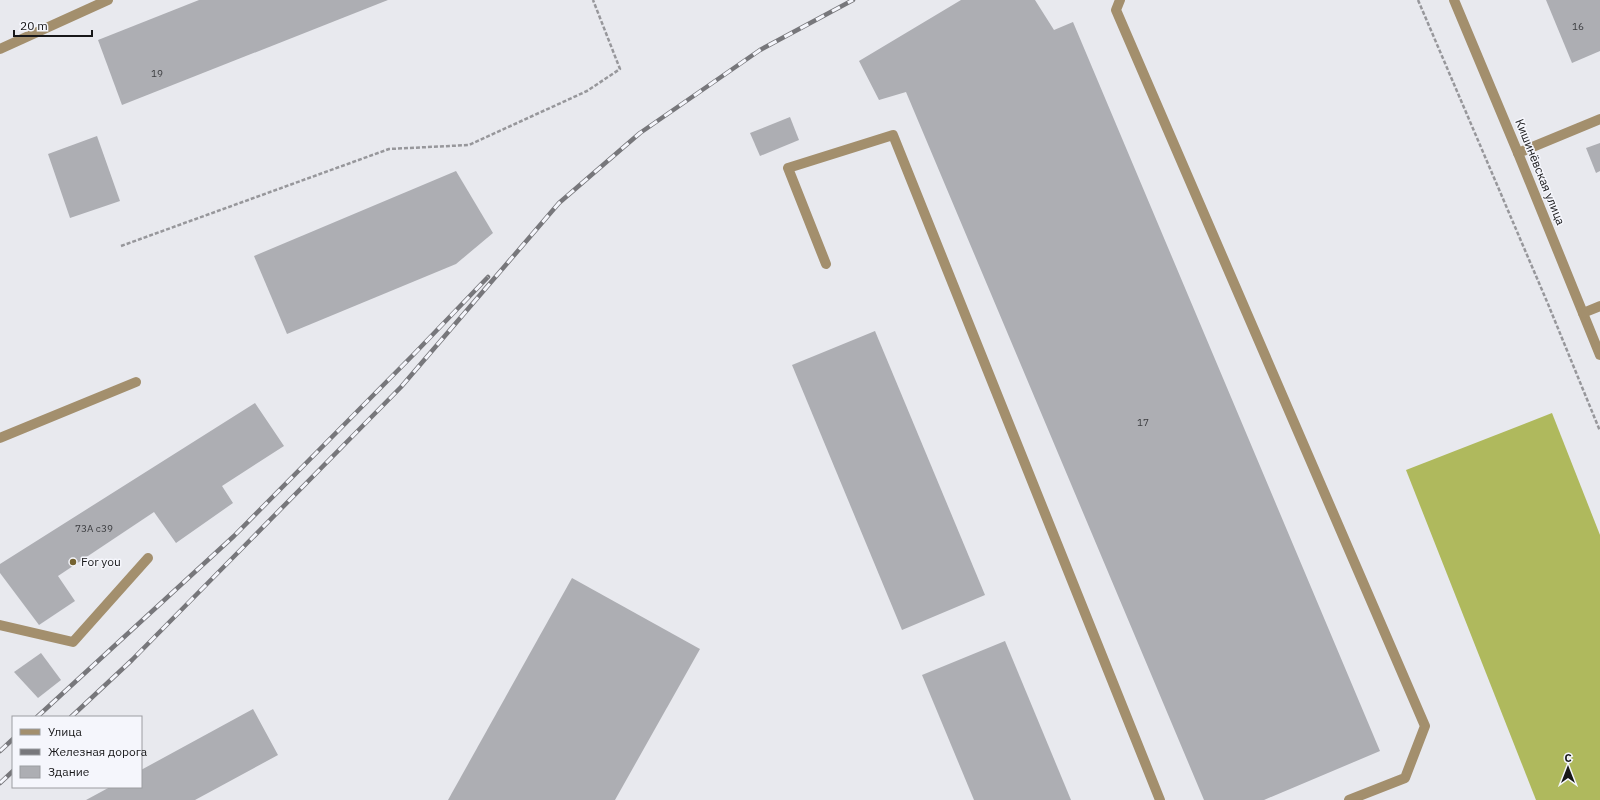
<svg xmlns="http://www.w3.org/2000/svg" width="1600" height="800" font-family="'IBM Plex Sans',sans-serif">
<style>
.forest{fill:#afb95d}
.building{fill:#adaeb3}
.lines{fill:none;stroke-linecap:round;stroke-linejoin:round}
.path{stroke:#97979b;stroke-width:2.5;stroke-dasharray:4 2;stroke-linecap:butt}
.minor{stroke:#a38f6d;stroke-width:10}
.rail-casing{stroke:#77777b;stroke-width:4.5}
.rail{stroke:#f5f6fc;stroke-width:3;stroke-dasharray:9;stroke-linecap:butt}
.poi-dot{fill:#746230;stroke:#f5f6fc;stroke-width:1.5}
.labels{text-anchor:middle;stroke-width:3;stroke-linejoin:round;paint-order:stroke}
.number-label{font-size:10px;fill:#3c3d40}
.street-label{font-size:12px;fill:#171719;stroke:#f5f6fc}
.poi-label{font-size:12px;fill:#171719;stroke:#f5f6fc;text-anchor:start}
</style>
<rect width="100%" height="100%" fill="#e8e9ee"/>
<path class="forest" d="M1552,413L1600,535V800H1536L1406,470Z"/>
<g class="building">
<path d="M199,0H388L122,105L98,40Z"/>
<path d="M961,0H1035L1054,30L1073,22L1380,751L1264,800H1204L906,92L879,100L859,61Z"/>
<path d="M1546,0H1600V51L1572,63Z"/>
<path d="M790,117L799,140L760,156L750,133Z"/>
<path d="M97,136L120,201L70,218L48,154Z"/>
<path d="M1600,143V171L1596,173L1586,148Z"/>
<path d="M456,171L493,233L456,264L287,334L254,256Z"/>
<path d="M875,331L985,595L902,630L792,365Z"/>
<path d="M255,403L284,446L222,486L233,503L176,543L154,512L58,576L75,601L39,625L0,573V564Z"/>
<path d="M572,578L700,649L615,800H448Z"/>
<path d="M1005,641L1071,800H974L922,675Z"/>
<path d="M41,653L61,680L38,698L14,672Z"/>
<path d="M253,709L278,755L195,800H86L110,787H141V770Z"/>
</g>
<g class="lines">
<g class="path">
<path d="M1418,0L1548,304L1600,431"/>
<path d="M121,246L389,149L469,145L587,91L620,69L593,0"/>
</g>
<g class="minor">
<path d="M1120,0L1116,10L1425,726L1405,778L1349,800"/>
<path d="M1454,0L1518,153L1600,355"/>
<path d="M0,49L108,0"/>
<path d="M1518,153L1600,119"/>
<path d="M826,264L788,168L893,135L1160,800"/>
<path d="M1583,313L1600,306"/>
<path d="M0,438L136,382"/>
<path d="M0,625L73,642L148,558"/>
</g>
<g class="rail-casing">
<g id="rail">
<path d="M37,717L234,536L414,354L488,277"/>
<path d="M71,717L132,660L401,387L559,203L640,133L760,50L853,0"/>
<path d="M0,751L13,739"/>
<path d="M0,783L13,771"/>
</g>
</g>
<use href="#rail" class="rail"/>
</g>
<circle class="poi-dot" cx="73" cy="562" r="4"/>
<g class="labels">
<g class="number-label">
<text x="1578" y="30">16</text>
<text x="157" y="77">19</text>
<text x="1143" y="426">17</text>
<text x="94" y="532">73А с39</text>
</g>
<g class="street-label">
<text transform="translate(1540 172) rotate(68)" y="4">Кишинёвская улица</text>
</g>
<g class="poi-label">
<text x="81" y="566">For you</text>
</g>
</g>
<rect x="12" y="716" width="130" height="72" fill="#f5f6fc" stroke="#9c9da1"/>
<rect x="20" y="729" width="20" height="6" fill="#a38f6d" stroke="#9c9da1"/>
<text x="48" y="736" font-size="12" fill="#171719">Улица</text>
<rect x="20" y="749" width="20" height="6" fill="#77777b" stroke="#9c9da1"/>
<text x="48" y="756" font-size="12" fill="#171719">Железная дорога</text>
<rect x="20" y="766" width="20" height="12" fill="#adaeb3" stroke="#9c9da1"/>
<text x="48" y="776" font-size="12" fill="#171719">Здание</text>
<g transform="translate(1568 768)" stroke="#f5f6fc" stroke-width="3" paint-order="stroke">
<path d="M0-3L7 15L0 10L-7 15Z" fill="#171719"/>
<text y="-6" font-size="11" font-weight="bold" text-anchor="middle" fill="#171719">С</text>
</g>
<path d="M14 30v6h78v-6" fill="none" stroke="#171719" stroke-width="2"/>
<text x="20" y="30" font-size="12" fill="#171719" stroke="#f5f6fc" stroke-width="3" paint-order="stroke">20 m</text>
</svg>
